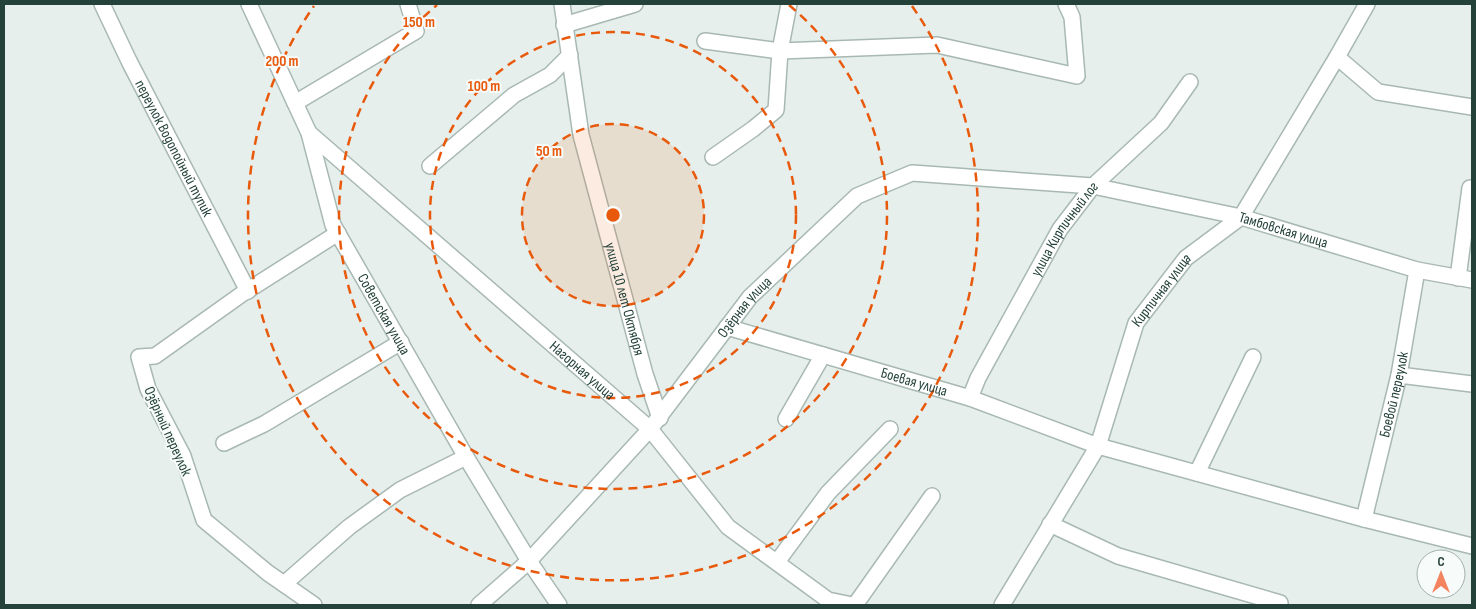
<svg xmlns="http://www.w3.org/2000/svg" width="1476" height="609" font-family="'Sofia Sans Condensed',sans-serif">
<style>
.lines{fill:none;stroke-linecap:round;stroke-linejoin:round}
.minor-casing{stroke:#a8b8b2;stroke-width:18}
.minor{stroke:#fff;stroke-width:15}
.ring{fill:none;stroke:#e8590c;stroke-width:2.5;stroke-dasharray:9 6}
.labels{text-anchor:middle;stroke-width:4;stroke-linejoin:round;paint-order:stroke}
.street-label{font-size:15px;fill:#24423a;stroke:#f7fbf9}
.centre{fill:#e8590c;stroke:#f7fbf9;stroke-width:2.5}
.ring-label{font-size:15px;text-anchor:middle;font-weight:bold;fill:#e8590c;stroke:#f7fbf9;stroke-width:4;stroke-linejoin:round;paint-order:stroke}
</style>
<rect width="100%" height="100%" fill="#e6efeb"/>
<g class="lines">
<g class="minor-casing">
<g id="minor">
<path id="s1" d="M102,4L129,61L248,291"/>
<path id="s2" d="M249,4L309,133L333,225L466,457L529,561L559,605"/>
<path id="s3" d="M562,4L581,135L645,374L660,418"/>
<path d="M564,25L635,4"/>
<path d="M705,41L780,51L937,45L1077,76L1072,17L1066,4"/>
<path d="M1337,57L1378,92L1472,107"/>
<path d="M295,103L416,31L408,4"/>
<path id="s4" d="M309,133L650,429L728,527L828,600L852,605"/>
<path d="M713,157L753,129L776,110L780,51L789,4"/>
<path d="M430,166L514,95L550,75L570,55"/>
<path d="M1458,278L1470,188"/>
<path id="s5" d="M727,327L970,398L1098,446L1364,519L1472,546"/>
<path d="M1399,375L1472,384"/>
<path id="s6" d="M970,398L978,378L1060,229L1093,186L1161,123L1190,82"/>
<path d="M786,419L823,355"/>
<path d="M224,443L264,424L401,342"/>
<path d="M1197,473L1253,357"/>
<path id="s7" d="M1364,519L1399,375L1417,270"/>
<path d="M1050,524L1118,556L1280,603"/>
<path d="M777,562L828,493L890,429"/>
<path d="M284,584L349,527L400,490L466,457"/>
<path d="M314,605L268,573L204,520L183,456L148,389L139,357L155,356L242,294L338,233"/>
<path id="s8" d="M479,605L529,561L650,429L750,297L857,196L912,173L1093,186L1241,217L1417,270L1472,280"/>
<path d="M855,605L932,496"/>
<path id="s9" d="M1002,605L1098,446L1136,323L1186,258L1241,217L1337,57L1367,4"/>
</g>
</g>
<use href="#minor" class="minor"/>
</g>
<circle cx="613" cy="215" r="91" fill="#e8590c" fill-opacity=".12"/>
<g class="ring">
<circle cx="613" cy="215" r="91"/>
<circle cx="613" cy="215" r="183"/>
<path d="M789 5A274 274 0 1 1 437 5"/>
<path d="M912 6A365 365 0 1 1 314 6"/>
</g>
<g class="labels">
<g class="street-label">
<text dy="5" stroke="none"><textPath href="#s1" startOffset="161">переулок Водопойный тупик</textPath></text>
<text dy="5" stroke="none"><textPath href="#s6" startOffset="194">улица Кирпичный лог</textPath></text>
<text dy="5" stroke="none"><textPath href="#s8" startOffset="995">Тамбовская улица</textPath></text>
<text dy="5" stroke="none"><textPath href="#s9" startOffset="356">Кирпичная улица</textPath></text>
<text dy="5" stroke="none"><textPath href="#s3" startOffset="302">улица 10 лет Октября</textPath></text>
<text dy="5" stroke="none"><textPath href="#s8" startOffset="400">Озёрная улица</textPath></text>
<text dy="5" stroke="none"><textPath href="#s2" startOffset="340">Советская улица</textPath></text>
<text dy="5" stroke="none"><textPath href="#s4" startOffset="362">Нагорная улица</textPath></text>
<text dy="5" stroke="none"><textPath href="#s5" startOffset="195">Боевая улица</textPath></text>
<text dy="5" stroke="none"><textPath href="#s7" startOffset="128">Боевой переулок</textPath></text>
<text transform="translate(168 431) rotate(66)" y="5">Озёрный переулок</text>
</g>
</g>
<circle cx="613" cy="215" r="8" class="centre"/>
<g class="ring-label">
<text x="419" y="27">150 m</text>
<text x="282" y="66">200 m</text>
<text x="484" y="91">100 m</text>
<text x="549" y="156">50 m</text>
</g>
<rect width="1476" height="609" fill="none" stroke="#24423a" stroke-width="10"/>
<g transform="translate(1441 574)"><circle r="24" fill="#f7fbf9" stroke="#a3b1ad"/>
<path d="M0-4L9 19L0 12L-9 19Z" fill="#f4845f"/>
<text y="-8" font-size="14" font-weight="bold" text-anchor="middle" fill="#24423a">С</text>
</g>
</svg>
